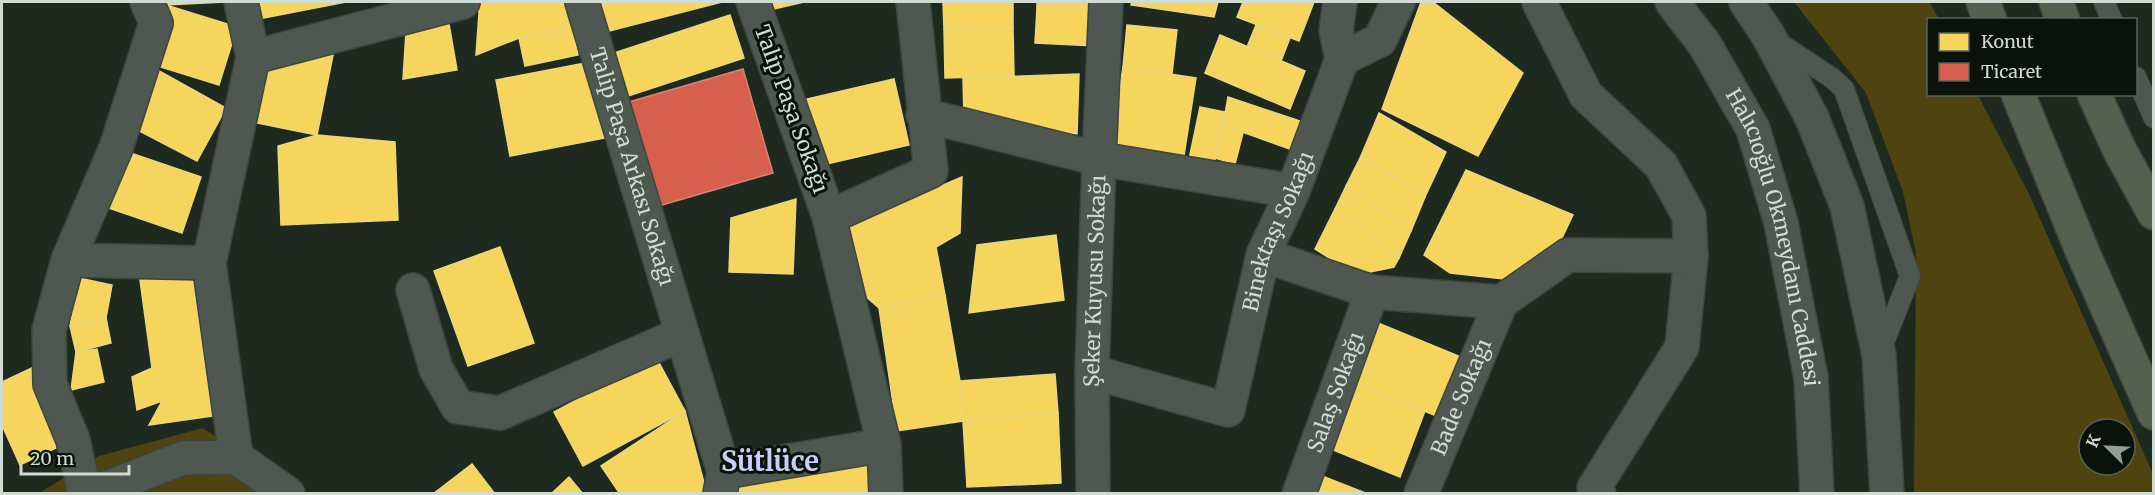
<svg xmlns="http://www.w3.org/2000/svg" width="2155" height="495" font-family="Merriweather,serif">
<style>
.green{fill:#4f4310;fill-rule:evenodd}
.homes{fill:#f6d55c;stroke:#ebd77f;stroke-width:1.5}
.shops{fill:#d6604d;stroke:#d48575;stroke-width:1.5}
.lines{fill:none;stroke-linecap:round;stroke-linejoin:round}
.lane-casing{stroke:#3c453e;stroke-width:22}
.street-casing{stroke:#3c453e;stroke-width:36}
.secondary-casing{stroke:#3c453e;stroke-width:36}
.highway-casing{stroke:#3c453e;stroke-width:36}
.lane{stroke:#4f5751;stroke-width:20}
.street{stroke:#4f5751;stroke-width:33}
.secondary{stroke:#4f5751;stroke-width:33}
.highway{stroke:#56604e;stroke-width:33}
.labels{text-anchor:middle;stroke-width:6;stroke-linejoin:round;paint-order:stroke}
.street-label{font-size:21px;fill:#d0dcd1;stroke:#0a130b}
.district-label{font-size:27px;font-weight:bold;fill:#cecdf9;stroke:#0a130b}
</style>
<rect width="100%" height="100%" fill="#1e2920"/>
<g class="green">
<path d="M1794,2H1929L1939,19L1928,20V94L1978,95L2029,194L2153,474V493H1914L1916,253L1903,192L1866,93ZM2089,429H2125V465H2089Z"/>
<path d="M203,428L298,493L38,494L99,456Z"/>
</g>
<g class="homes">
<path d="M164,2H225L166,5Z"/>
<path d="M255,2H346L258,19Z"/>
<path d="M476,2H566L572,27L519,38L476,55L479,13Z"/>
<path d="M601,2H722L609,31Z"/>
<path d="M763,2H804L765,11Z"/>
<path d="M943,2H1013V28L944,29Z"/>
<path d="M1037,2H1097V10L1037,8Z"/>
<path d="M1132,2H1218L1214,17L1131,5Z"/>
<path d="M1243,2H1314L1299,41L1237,17Z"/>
<path d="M1421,2H1433L1523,73L1478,156L1382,109Z"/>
<path d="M166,5L237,27L219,85L148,63Z"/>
<path d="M1037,8L1097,10L1096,46L1035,43Z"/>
<path d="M730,15L744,58L625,97L611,54Z"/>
<path d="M407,16L448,18L457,70L403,79Z"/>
<path d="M1127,25L1177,30L1172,74L1123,67Z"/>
<path d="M1256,25L1290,38L1281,61L1247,47Z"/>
<path d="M572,27L578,55L525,66L519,38Z"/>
<path d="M1013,28L1014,76L945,78L944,29Z"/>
<path d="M1220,35L1305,71L1290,109L1205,73Z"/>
<path d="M334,50L317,135L257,123L267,71Z"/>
<path d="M591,62L605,138L510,156L496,80Z"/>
<path d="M152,67L226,108L197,161L122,122Z"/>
<path d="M1123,67L1196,78L1183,162L1110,152Z"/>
<path d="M1079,74L1077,134L964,119L963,78Z"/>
<path d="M894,79L909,145L822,165L807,99Z"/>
<path d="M1228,97L1303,122L1295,151L1223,125Z"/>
<path d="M1200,107L1225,112L1213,169L1188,164Z"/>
<path d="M1379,113L1446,152L1425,197L1361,156Z"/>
<path d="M1223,125L1243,133L1235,164L1215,158Z"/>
<path d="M317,135L395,142L398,220L281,225L278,146Z"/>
<path d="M116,148L201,177L182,233L97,204Z"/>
<path d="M1361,156L1425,197L1411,231L1346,186Z"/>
<path d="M1466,170L1573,215L1562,238L1504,279L1450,273L1424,255Z"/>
<path d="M962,177L960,233L936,247L945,295L879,308L843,277L845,227Z"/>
<path d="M1346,186L1411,231L1399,258L1335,209Z"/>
<path d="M796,199L793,274L729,272L731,218Z"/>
<path d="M1335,209L1399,258L1394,267L1356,275L1315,249Z"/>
<path d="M1056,235L1064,300L969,313L977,245Z"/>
<path d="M500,247L534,343L468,366L434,271Z"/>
<path d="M192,273L212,416L149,425L162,401L137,410L132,377L152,368L140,280Z"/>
<path d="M79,278L112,285L106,318L70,326Z"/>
<path d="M945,295L960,381L963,421L897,431L879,308Z"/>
<path d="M106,318L111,343L76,352L70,326Z"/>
<path d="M1378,323L1463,358L1439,417L1353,382Z"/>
<path d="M97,349L104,382L71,390L76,352Z"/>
<path d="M656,357L685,411L583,466L554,412Z"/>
<path d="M38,365L73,440L20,465L2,425V382Z"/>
<path d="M1055,374L1058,413L963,421L960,381Z"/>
<path d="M1353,382L1425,411L1400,477L1326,447Z"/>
<path d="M685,411L707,494H620L601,466Z"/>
<path d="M1058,413L1061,483L967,487L963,421Z"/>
<path d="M870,448L871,494H736L737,482Z"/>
<path d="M472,464L495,494H433Z"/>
<path d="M1322,476L1368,494H1315Z"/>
<path d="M569,477L583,494H551Z"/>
</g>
<path class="shops" d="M743,69L773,173L655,207L625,103Z"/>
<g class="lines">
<g class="lane-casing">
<g id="lane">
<path d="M2104,2L2112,20"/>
<path d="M1776,41L1832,78L1844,89L1910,276L1880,352"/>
<path d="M2136,77L2154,118"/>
</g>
</g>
<g class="street-casing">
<g id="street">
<path d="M147,2L156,23L116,148L68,260L209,263"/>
<path d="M241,2L253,57"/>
<path id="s1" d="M582,2L724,472L720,494"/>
<path d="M1539,2L1586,95L1661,165L1689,216L1691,256"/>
<path d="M1342,59L1380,40L1398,2"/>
<path d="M923,115L1099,159L1106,2"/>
<path d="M829,217L931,171L913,2"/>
<path d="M1263,255L1372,292L1501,302L1568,255L1691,256L1682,347L1594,488L1599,494"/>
<path d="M68,260L49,330L50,384L73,440L85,494"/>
<path d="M413,290L436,369L458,407L500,413L682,334"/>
<path id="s2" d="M1092,372L1228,410L1263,255L1293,191L1342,59L1336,30L1340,2"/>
<path d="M884,445L886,494"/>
<path d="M724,472L884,445L829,217L753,2"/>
<path d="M91,494L183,458L236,457"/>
<path d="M288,494L236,457L209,263L253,57L463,2"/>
<path id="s3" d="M1093,494L1092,372L1099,159L1293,191"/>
<path id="s4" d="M1299,494L1372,292"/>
<path id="s5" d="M1421,494L1501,302"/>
</g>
</g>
<g class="secondary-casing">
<g id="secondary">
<path id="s6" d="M1672,2L1705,45L1753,129L1781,223L1811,378L1817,494"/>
<path d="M1746,2L1768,35L1812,118L1847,206L1879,355L1887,494"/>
</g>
</g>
<g class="highway-casing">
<g id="highway">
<path d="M1983,2L1990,20"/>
<path d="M2056,2L2063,20"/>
<path d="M2018,94L2083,253L2154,413"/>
<path d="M2094,94L2119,149L2154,213"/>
</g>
</g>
<use href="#lane" class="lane"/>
<use href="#street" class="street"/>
<use href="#secondary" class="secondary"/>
<use href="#highway" class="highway"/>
</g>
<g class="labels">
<g class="street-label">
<text transform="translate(791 109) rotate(70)" y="7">Talip Paşa Sokağı</text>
<text dy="7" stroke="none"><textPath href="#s1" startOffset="172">Talip Paşa Arkası Sokağı</textPath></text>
<text dy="7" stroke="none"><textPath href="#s2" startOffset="327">Binektaşı Sokağı</textPath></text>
<text dy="7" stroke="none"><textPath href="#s6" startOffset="261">Halıcıoğlu Okmeydanı Caddesi</textPath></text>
<text dy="7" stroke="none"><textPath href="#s3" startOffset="213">Şeker Kuyusu Sokağı</textPath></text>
<text dy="7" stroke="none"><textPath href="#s4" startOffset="108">Salaş Sokağı</textPath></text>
<text dy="7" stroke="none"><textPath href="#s5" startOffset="105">Bade Sokağı</textPath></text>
</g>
<g class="district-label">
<text x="770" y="471">Sütlüce</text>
</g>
</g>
<rect width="2155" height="495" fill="none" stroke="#d0dcd1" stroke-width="6"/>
<rect x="1927" y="18" width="210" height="78" fill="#0a130b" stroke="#59635a" stroke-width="1.5"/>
<rect x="1939" y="33" width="30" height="18" fill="#f6d55c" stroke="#59635a" stroke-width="1.5"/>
<text x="1981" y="48" font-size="18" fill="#d0dcd1">Konut</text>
<rect x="1939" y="63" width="30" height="18" fill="#d6604d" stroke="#59635a" stroke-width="1.5"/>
<text x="1981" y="78" font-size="18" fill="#d0dcd1">Ticaret</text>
<g transform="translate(2107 447) rotate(294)"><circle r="28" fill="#0a130b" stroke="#59635a" stroke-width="1.5"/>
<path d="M0-4.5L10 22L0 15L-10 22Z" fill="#929d93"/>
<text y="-9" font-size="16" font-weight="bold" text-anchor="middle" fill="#d0dcd1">K</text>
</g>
<path d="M21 465v9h108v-9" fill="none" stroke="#d0dcd1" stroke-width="3"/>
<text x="30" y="465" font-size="18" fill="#d0dcd1" stroke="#0a130b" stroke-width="4.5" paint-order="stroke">20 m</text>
</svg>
